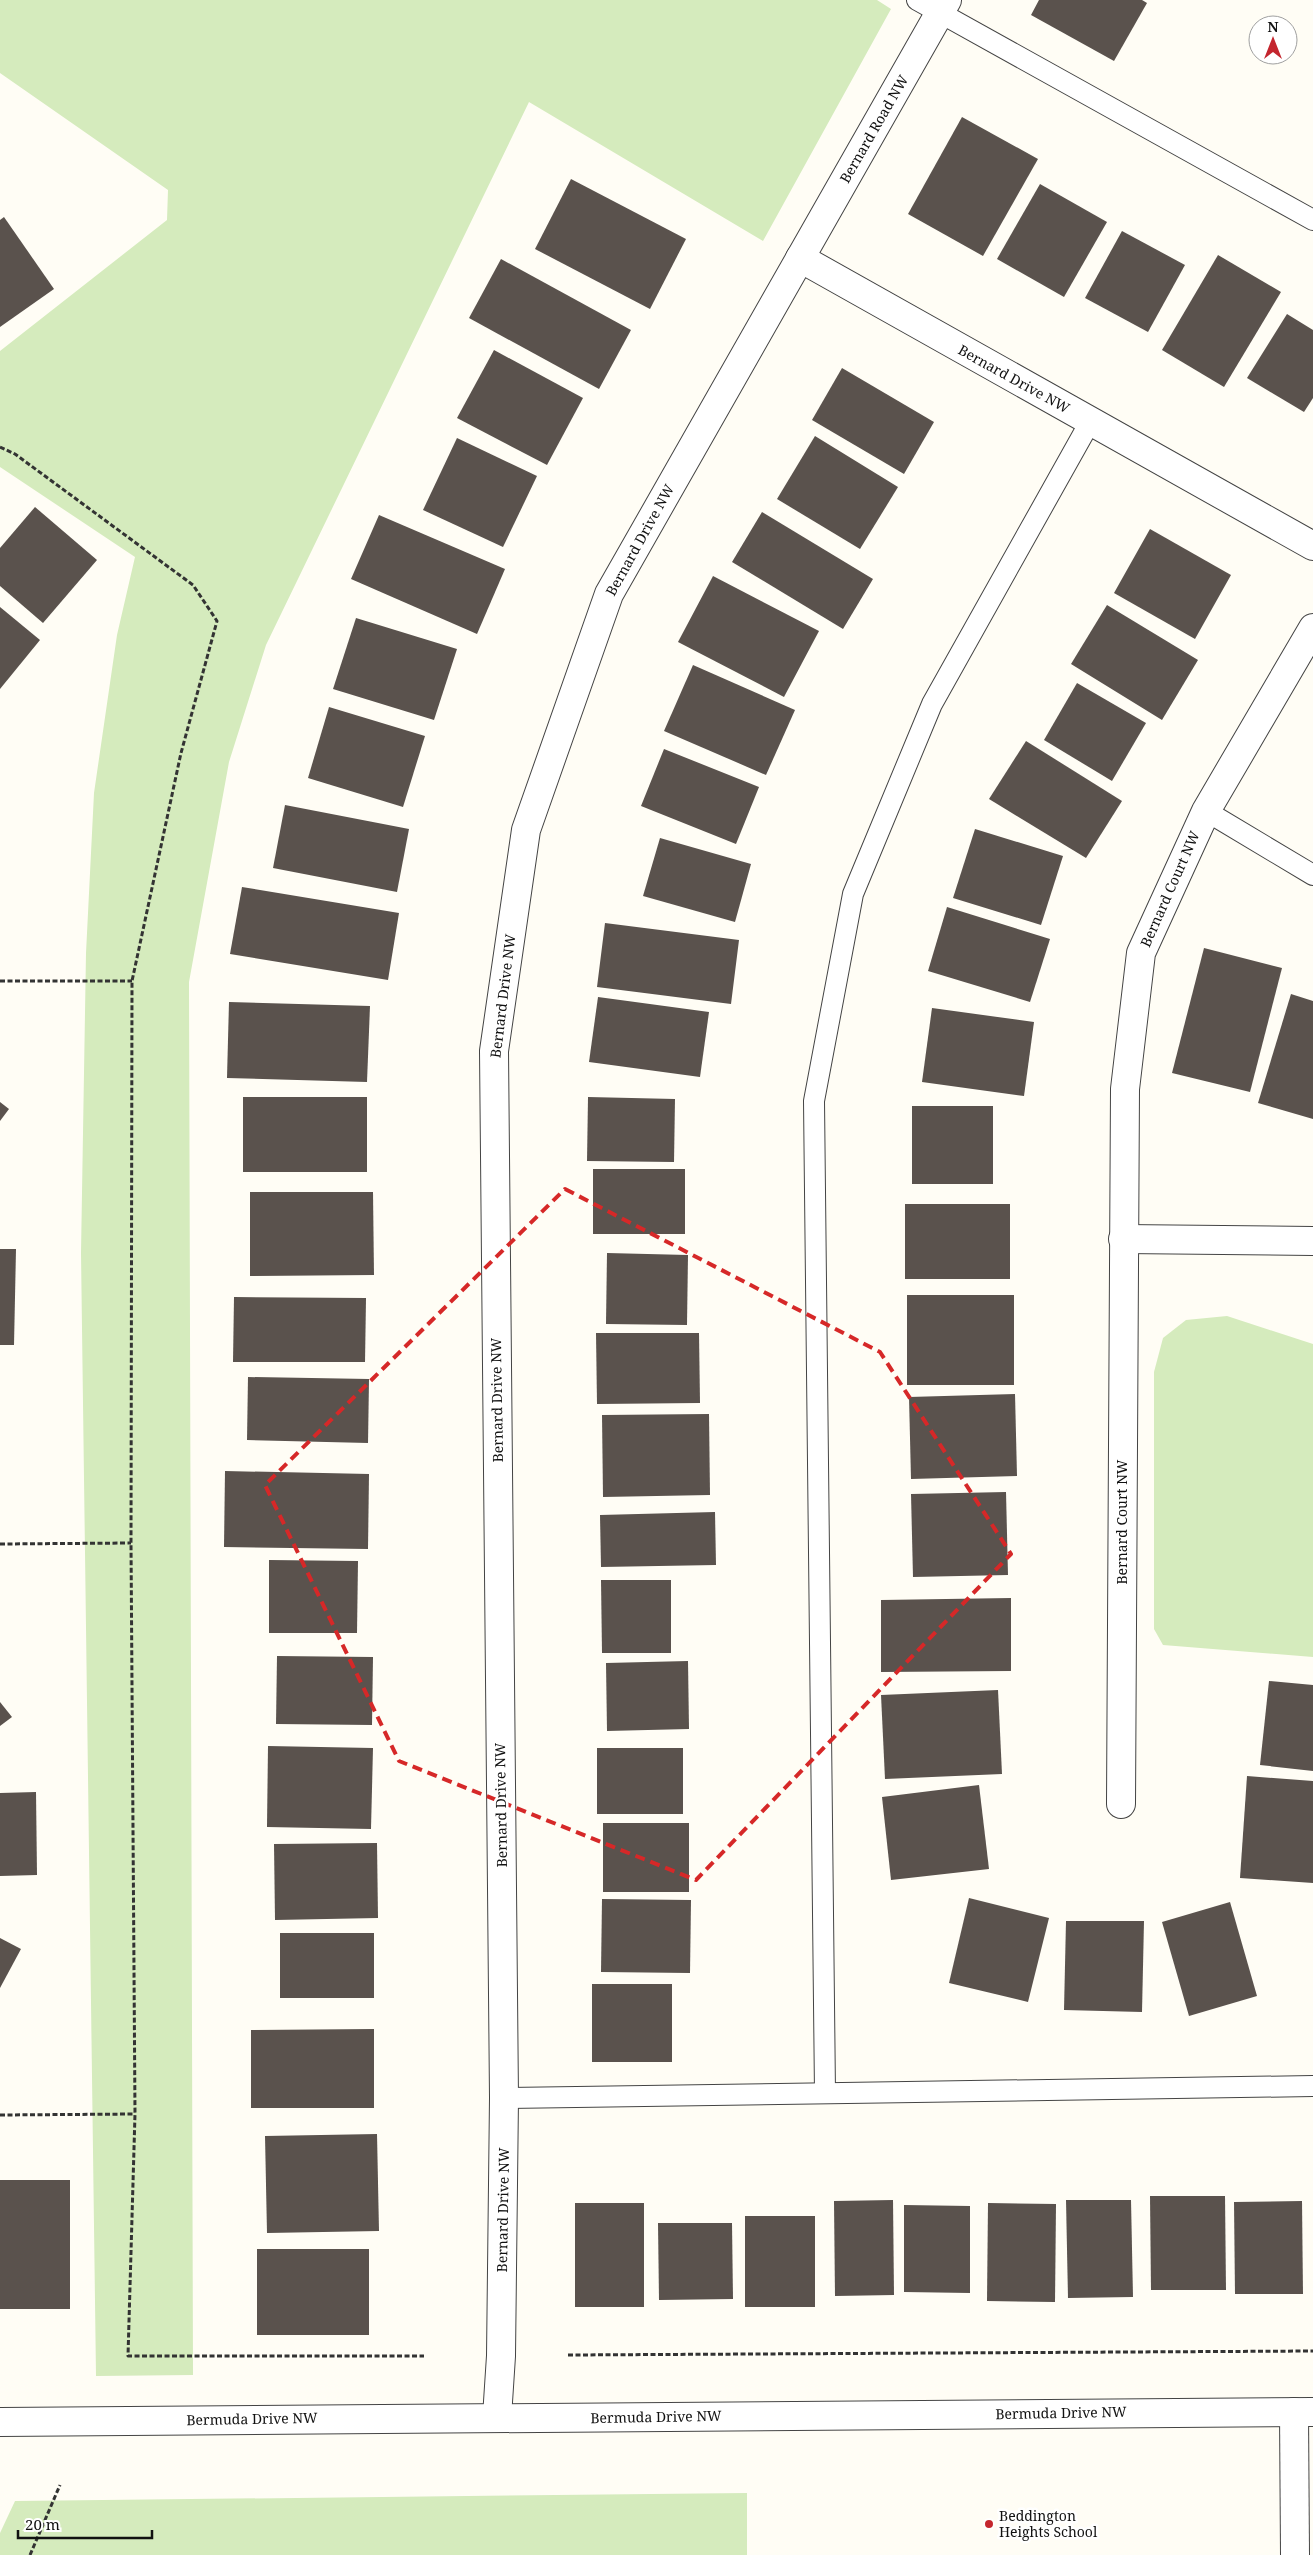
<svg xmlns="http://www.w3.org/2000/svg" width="1313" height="2555" font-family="'Noto Serif',serif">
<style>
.green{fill:#d5ebbd}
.building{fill:#5a524d}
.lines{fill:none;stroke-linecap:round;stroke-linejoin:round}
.service-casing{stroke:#444;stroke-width:22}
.minor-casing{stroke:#444;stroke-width:30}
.tertiary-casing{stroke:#444;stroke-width:30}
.path{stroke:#333;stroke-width:3;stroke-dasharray:5 2.5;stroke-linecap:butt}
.service{stroke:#fff;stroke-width:20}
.minor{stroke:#fff;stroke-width:28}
.tertiary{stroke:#fff;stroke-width:28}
.marked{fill:none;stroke:#d62828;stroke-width:4;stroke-dasharray:10 6;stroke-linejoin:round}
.poi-dot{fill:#c4262e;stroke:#fff;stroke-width:2}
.labels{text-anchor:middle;stroke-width:5;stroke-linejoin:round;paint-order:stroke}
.street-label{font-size:14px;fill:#111;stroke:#fff}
.poi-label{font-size:14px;fill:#111;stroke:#fff;text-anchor:start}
</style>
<rect width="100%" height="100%" fill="#fffdf5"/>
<g class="green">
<path d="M0,0H877L891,9L763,241L529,102L266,645L229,762L189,982L193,2375L96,2376L81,1253L86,953L94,793L117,635L135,557L0,467V351L167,220L168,190L0,73Z"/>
<path d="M1227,1316L1313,1344V1657L1163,1645L1154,1629V1372L1163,1338L1186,1320Z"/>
<path d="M747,2493V2555H0V2533L15,2501Z"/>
</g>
<g class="building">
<path d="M1039,0H1142L1147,3L1114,61L1031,15Z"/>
<path d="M962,117L1038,159L983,256L908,214Z"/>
<path d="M571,179L686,239L650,309L535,249Z"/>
<path d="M1040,184L1107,222L1064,297L997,259Z"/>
<path d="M4,217L54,289L0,327V220Z"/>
<path d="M1122,231L1185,265L1148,332L1085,298Z"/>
<path d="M1218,255L1281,292L1224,387L1162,350Z"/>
<path d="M501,259L631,330L599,389L469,318Z"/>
<path d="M1287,314L1313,330V398L1304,412L1247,378Z"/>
<path d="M494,350L583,398L547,465L457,418Z"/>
<path d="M842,368L934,422L904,474L812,420Z"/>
<path d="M815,436L898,487L860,549L777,499Z"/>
<path d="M457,438L537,476L503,547L423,510Z"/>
<path d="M35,507L97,560L43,623L0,586V548Z"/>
<path d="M762,512L873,579L843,629L732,562Z"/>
<path d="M379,515L505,569L477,634L351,579Z"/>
<path d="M1150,529L1231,575L1195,639L1114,593Z"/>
<path d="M713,576L819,631L784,697L678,642Z"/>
<path d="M1107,605L1198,660L1162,720L1071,664Z"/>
<path d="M0,607L40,640L0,689Z"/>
<path d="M356,618L457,649L434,720L333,689Z"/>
<path d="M693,665L795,710L766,775L664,731Z"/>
<path d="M1077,683L1146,723L1112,781L1044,740Z"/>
<path d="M329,707L425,736L403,807L308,778Z"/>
<path d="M1026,741L1122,801L1086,858L989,799Z"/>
<path d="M664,749L759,787L736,844L641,806Z"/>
<path d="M285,805L409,829L397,892L273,868Z"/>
<path d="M975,829L1063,856L1041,925L953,898Z"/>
<path d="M660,838L751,864L735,922L643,896Z"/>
<path d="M242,887L399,913L388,980L230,954Z"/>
<path d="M947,907L1050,939L1030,1002L928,971Z"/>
<path d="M605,923L739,940L731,1004L597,987Z"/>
<path d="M1204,948L1282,968L1250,1092L1172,1073Z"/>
<path d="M1291,994L1313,1001V1119L1258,1103Z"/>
<path d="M598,997L709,1012L700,1077L589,1062Z"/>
<path d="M229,1002L370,1006L367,1082L227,1078Z"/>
<path d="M932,1008L1034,1022L1024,1096L922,1082Z"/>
<rect x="243" y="1097" width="124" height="75"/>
<path d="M588,1097L675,1099L674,1162L587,1161Z"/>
<path d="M0,1102L9,1109L0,1121Z"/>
<rect x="912" y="1106" width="81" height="78"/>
<rect x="593" y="1169" width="92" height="65"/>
<path d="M250,1192H373L374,1275L250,1276Z"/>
<rect x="905" y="1204" width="105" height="75"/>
<path d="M0,1249H16L14,1345H0Z"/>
<path d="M607,1253L688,1255L687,1325L606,1324Z"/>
<rect x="907" y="1295" width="107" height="90"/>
<path d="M234,1297L366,1298L365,1362H233Z"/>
<path d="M596,1333H699L700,1403L597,1404Z"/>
<path d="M248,1377L369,1379L368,1443L247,1440Z"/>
<path d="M1015,1394L1017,1476L911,1479L909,1397Z"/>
<path d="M709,1414L710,1495L603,1497L602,1415Z"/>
<path d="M225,1471L369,1474L368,1549L224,1547Z"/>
<path d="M1006,1492L1008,1575L913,1577L911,1494Z"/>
<path d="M715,1512L716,1565L601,1567L600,1515Z"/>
<path d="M269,1560L358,1561L357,1633H269Z"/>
<path d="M601,1580H671V1653H602Z"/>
<path d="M1011,1598V1671L881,1672V1600Z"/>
<path d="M277,1656L373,1657L372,1725L276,1724Z"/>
<path d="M688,1661L689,1729L607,1731L606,1663Z"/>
<path d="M1269,1681L1313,1685V1771L1260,1765Z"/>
<path d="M998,1690L1002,1774L885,1779L881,1695Z"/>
<path d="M0,1702L12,1717L0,1726Z"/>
<path d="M268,1746L373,1748L371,1829L267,1827Z"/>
<rect x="597" y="1748" width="86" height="66"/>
<path d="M1247,1776L1313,1781V1883L1240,1878Z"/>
<path d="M979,1785L989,1869L891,1880L882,1797Z"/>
<path d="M36,1792L37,1875L0,1876V1793Z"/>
<rect x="603" y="1823" width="86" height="69"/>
<path d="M377,1843L378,1918L275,1920L274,1844Z"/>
<path d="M969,1898L1049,1918L1028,2002L949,1983Z"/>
<path d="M602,1899L691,1900L690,1973L601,1972Z"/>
<path d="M1230,1902L1257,1996L1189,2016L1162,1922Z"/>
<path d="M1066,1921H1144L1142,2012L1064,2010Z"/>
<rect x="280" y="1933" width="94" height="65"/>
<path d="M0,1938L21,1949L0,1988Z"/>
<rect x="592" y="1984" width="80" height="78"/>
<path d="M374,2029V2108H251V2030Z"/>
<path d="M377,2134L379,2231L267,2233L265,2136Z"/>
<rect x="0" y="2180" width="70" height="129"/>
<path d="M1150,2196H1225L1226,2290H1151Z"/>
<path d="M893,2200L894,2295L835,2296L834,2201Z"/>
<path d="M1066,2200H1131L1133,2297L1068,2298Z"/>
<path d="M1302,2201L1303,2294H1235L1234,2202Z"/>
<rect x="575" y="2203" width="69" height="104"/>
<path d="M988,2203L1056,2204L1055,2302L987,2301Z"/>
<path d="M904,2205L970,2206V2293L904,2292Z"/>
<rect x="745" y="2216" width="70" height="91"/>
<path d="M658,2223H732L733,2299L659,2300Z"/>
<rect x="257" y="2249" width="112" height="86"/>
</g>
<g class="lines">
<g class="service-casing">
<g id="service">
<path d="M917,0L1313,220"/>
<path d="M1206,811L1313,875"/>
<path d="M825,2093L814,1101L853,894L932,704L1090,422"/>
<path d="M504,2098L1313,2086"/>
</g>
</g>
<g class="minor-casing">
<g id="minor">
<path d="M800,258L1313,546"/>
<path d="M1123,1239L1313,1241"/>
<path d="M1121,1804L1125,1089L1141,953L1206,811L1313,628"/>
<path d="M1294,2412L1295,2555"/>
<path d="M497,2417L501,2356L504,2098L494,1051L526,830L609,594L947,0"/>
</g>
</g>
<g class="tertiary-casing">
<path id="tertiary" d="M0,2422L1313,2412"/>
</g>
<g class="path">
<path d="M0,447L15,454L193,585L217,621L181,753L132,981L131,1543L135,2114L128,2356H424"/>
<path d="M0,981H132"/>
<path d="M0,1544L131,1543"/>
<path d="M0,2115L135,2114"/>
<path d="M568,2355L1313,2351"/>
<path d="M30,2555L60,2485"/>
</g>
<use href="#service" class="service"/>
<use href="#minor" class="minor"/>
<use href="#tertiary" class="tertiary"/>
</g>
<path class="marked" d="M565,1189L880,1352L1011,1554L696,1880L399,1761L265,1485Z"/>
<circle class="poi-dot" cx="989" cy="2524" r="5"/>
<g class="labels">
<g class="street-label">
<text transform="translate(874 129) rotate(-60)" y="5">Bernard Road NW</text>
<text transform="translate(1014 379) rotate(29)" y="5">Bernard Drive NW</text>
<text transform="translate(640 540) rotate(-61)" y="5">Bernard Drive NW</text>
<text transform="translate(1170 889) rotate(-66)" y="5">Bernard Court NW</text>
<text transform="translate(503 996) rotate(-83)" y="5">Bernard Drive NW</text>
<text transform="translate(497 1400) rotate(-91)" y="5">Bernard Drive NW</text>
<text transform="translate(1122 1522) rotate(-90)" y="5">Bernard Court NW</text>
<text transform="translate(501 1805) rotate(-91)" y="5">Bernard Drive NW</text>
<text transform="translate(503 2210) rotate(-89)" y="5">Bernard Drive NW</text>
<text transform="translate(1061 2413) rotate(-1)" y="5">Bermuda Drive NW</text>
<text transform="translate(656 2417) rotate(-1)" y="5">Bermuda Drive NW</text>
<text transform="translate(252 2419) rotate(-1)" y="5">Bermuda Drive NW</text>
</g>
<g class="poi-label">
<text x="999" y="2521">Beddington<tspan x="999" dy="16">Heights School</tspan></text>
</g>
</g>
<g transform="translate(1273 40)"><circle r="24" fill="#ffffff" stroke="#a0a0a0"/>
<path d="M0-4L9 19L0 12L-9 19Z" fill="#c4262e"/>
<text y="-8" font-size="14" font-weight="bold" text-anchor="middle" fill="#111111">N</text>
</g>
<path d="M18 2530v8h134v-8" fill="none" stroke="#111111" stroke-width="2.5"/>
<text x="25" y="2530" font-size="15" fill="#111111" stroke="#ffffff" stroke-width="4" paint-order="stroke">20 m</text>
</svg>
